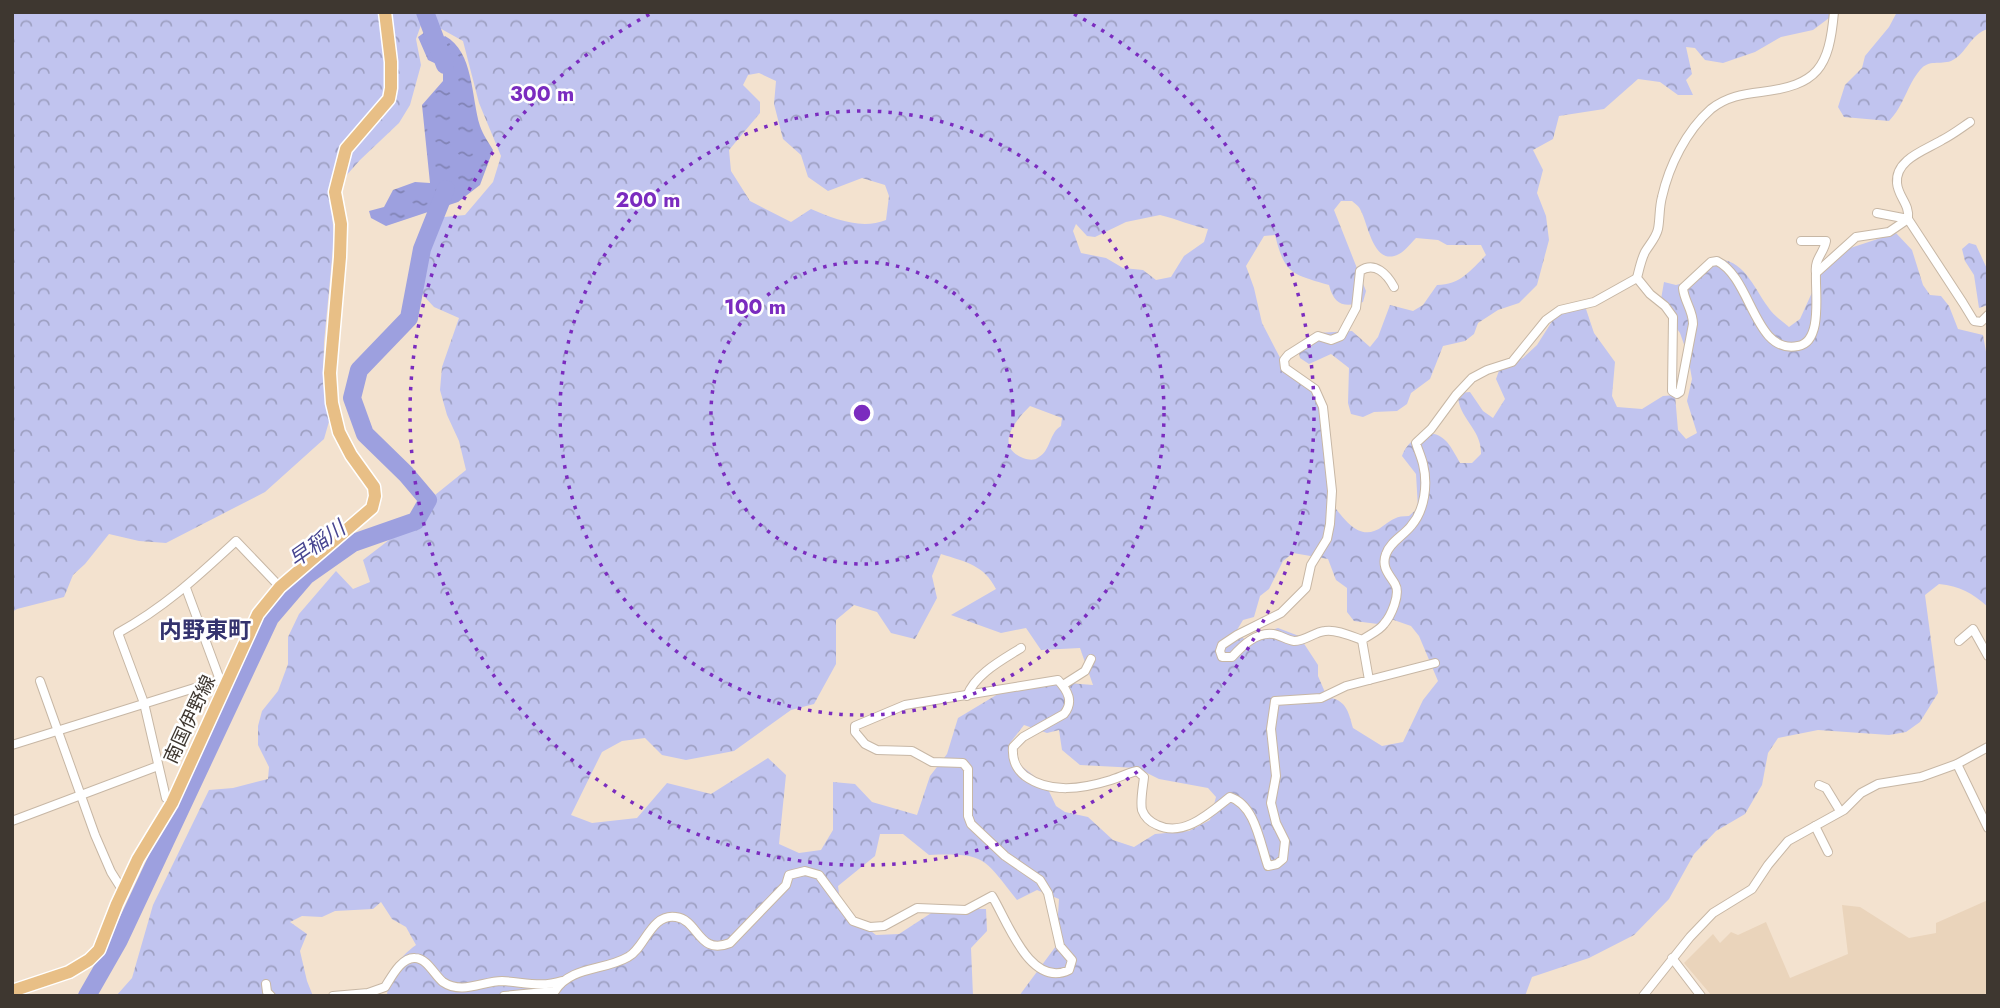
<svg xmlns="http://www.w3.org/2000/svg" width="2000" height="1008" font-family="Jost,'Noto Sans JP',sans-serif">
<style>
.built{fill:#ead4bb}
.forest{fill:url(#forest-crowns);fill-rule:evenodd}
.water{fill:url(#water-ripples)}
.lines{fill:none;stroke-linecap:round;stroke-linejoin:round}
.river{stroke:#9da0df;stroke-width:18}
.street-casing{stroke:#c7b7a5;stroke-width:10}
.primary-casing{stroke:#fff;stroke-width:15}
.street{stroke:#fff;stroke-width:8}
.primary{stroke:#e8bf86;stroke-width:12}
.ring{fill:none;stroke:#7b2cbf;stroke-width:3.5;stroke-dasharray:3.5 7}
.labels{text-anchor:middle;stroke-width:5;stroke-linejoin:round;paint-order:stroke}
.street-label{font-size:19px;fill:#3e3730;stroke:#fff}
.water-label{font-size:21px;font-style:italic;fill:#484691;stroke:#fff}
.quarter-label{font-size:23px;font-weight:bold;fill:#34336e;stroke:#fff}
.centre{fill:#7b2cbf;stroke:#fff;stroke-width:3.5}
.ring-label{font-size:21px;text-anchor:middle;font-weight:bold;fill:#7b2cbf;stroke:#fff;stroke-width:5;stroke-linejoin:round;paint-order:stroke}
</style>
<defs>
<pattern id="forest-crowns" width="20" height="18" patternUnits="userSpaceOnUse" patternTransform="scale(1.75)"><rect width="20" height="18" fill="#c1c4ef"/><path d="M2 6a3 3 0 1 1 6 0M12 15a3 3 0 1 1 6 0" fill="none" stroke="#9ea0c2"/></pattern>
<pattern id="water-ripples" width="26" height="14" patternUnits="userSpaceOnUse" patternTransform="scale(1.75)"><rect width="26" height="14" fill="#9da0df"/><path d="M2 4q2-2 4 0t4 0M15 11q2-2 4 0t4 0" fill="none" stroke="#8183b5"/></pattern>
</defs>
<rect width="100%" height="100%" fill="#f3e2cf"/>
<path class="built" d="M1988,900V996H1712L1684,963L1713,934L1720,943L1731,932L1738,935L1766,922L1790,978L1848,954L1842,905L1860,907L1909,938L1936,933V923Z"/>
<g class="forest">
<path d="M12,12H1834L1833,15L1813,30L1781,37L1755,52L1723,63L1705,60L1695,48L1686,47L1692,74L1686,80L1693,95H1678L1660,82L1638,79L1604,109L1559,116L1553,139L1533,150L1543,170L1537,193L1546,216L1549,240L1537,285L1519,303L1498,310L1478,323L1474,334L1465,341L1443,346L1430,379L1411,393L1407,404L1397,411L1374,412L1363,417L1351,414L1348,403L1349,368L1331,354L1309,364L1300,358L1298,347L1316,333L1352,331L1370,347L1378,337L1390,305L1413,311L1423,305L1437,285C1460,285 1470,271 1486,255L1481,245H1447L1438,240L1416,238C1411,243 1405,251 1399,254C1373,268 1368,222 1360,209C1359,206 1355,204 1352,201H1341L1334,210L1366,291L1363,302C1344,308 1334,305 1329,285C1292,274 1285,275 1275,235L1264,236L1246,266L1254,288L1262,323L1289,375L1310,385L1316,395L1331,441L1329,500C1343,517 1359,545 1383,526C1393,519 1396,516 1409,516L1418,508L1416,474L1402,456C1409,437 1431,424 1447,442C1452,448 1456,456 1460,463H1472L1481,454C1482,428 1457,418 1458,393L1470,392L1483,411L1493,418L1505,399L1496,379L1500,368L1523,358L1537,345L1556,315L1576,302L1586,309L1594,333L1615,362L1612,396L1617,407L1642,409L1663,396L1675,395L1678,430L1686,439L1697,433L1687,401L1692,379L1688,356L1680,333L1660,305L1664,282L1676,285L1698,279L1710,259C1743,256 1752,285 1768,307C1773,315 1782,321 1789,327L1800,319L1829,255L1896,233L1912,250L1923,285L1930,295L1941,296L1949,306L1958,329L1983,335L1988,363V607C1972,593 1960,586 1939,584L1925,595L1938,693L1920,722L1906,732L1889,735L1818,730L1778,738L1768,753L1762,785L1745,814L1716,831L1694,854L1669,899L1634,935L1589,958L1532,977L1525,996H1019L1056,946L1059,899L1037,890L1017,900C983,857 985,853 929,855L903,834H880L875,856L838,886L841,908L876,935L899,934L939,908L986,909L987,931L971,948L973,996H387C389,972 397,959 416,945L406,927L392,919L381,902L373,909L335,911L322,917L302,916L290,922L307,934L300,951L307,981L313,996H116L132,978L153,905L209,790L233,788L268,779L269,767L258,745V726L262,711L278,691L288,664V637L299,614L336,571L353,589L370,582L363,560L389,540L404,520L466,470L459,441L447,415L440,390L442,367L459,318L434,307L421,293L425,272L420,243L444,217L465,215L493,182L501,156L479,103L463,41L436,26L421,25L416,39L421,65L410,105L399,123L360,160L345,177L332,213L334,238L324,343L323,383L330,418L324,439L265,492L166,543L139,541L109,534L85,564L73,575L64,597L17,609L12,612ZM759,73L776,81L774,104L783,139L801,155L808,177L828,191L862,178L885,185L889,196L886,220C861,230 835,219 811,209L791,222L750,201L731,171L729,150L760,113V102L743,85L748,75ZM1160,215C1178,219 1191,226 1208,229L1204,242L1184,256L1171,277L1156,280L1143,270L1123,268L1106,258L1081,253L1073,231L1076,224L1087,236L1095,237L1126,222ZM1030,406L1062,418L1061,426C1049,433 1051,450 1039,457C1034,461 1029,460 1023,458C994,446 1015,421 1030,406ZM1293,553L1328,559L1336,580L1347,588V612L1354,621L1378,624L1388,618L1411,626L1419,636L1438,681L1423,700L1403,742L1382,746L1353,728C1348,710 1346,700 1327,697L1318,676V665L1299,636L1278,628L1244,639L1237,630L1243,620L1254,617L1260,596L1269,589L1283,561ZM941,554C966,562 984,565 996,589L951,615L1001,633L1026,628L1041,650L1080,648L1093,685L1044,681L1013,685L958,718L947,754L930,776L917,815L872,802L855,784L833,782V830L821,850L799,853L779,844L786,775L768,758L711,794L667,783L637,818L592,823L571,815L602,752L622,741L645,738L662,755L686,760L734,751L791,710L814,704L836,664V620L854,605L877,612L891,633L915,639L937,598L932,576ZM1024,725L1047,733L1059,730L1062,750L1080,765L1137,768L1159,779L1208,788L1216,797L1210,820L1189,831L1155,834L1134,847L1113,840L1088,817L1065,812L1056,806L1046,785L1020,765L1012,754L1010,743Z"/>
<path d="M1897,12H1988V29C1970,34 1967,54 1951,61C1940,65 1929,59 1920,70C1907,85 1904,106 1889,121L1844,117L1838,107L1845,85L1862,68L1865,56L1889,27Z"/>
<path d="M1969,243L1976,245L1988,271V305L1979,308L1974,275L1965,261L1962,249Z"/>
</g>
<path class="water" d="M428,30L437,42L445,36C474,52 471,97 480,126C483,135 489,143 493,150L480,185L458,202L386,226L371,218L369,211L384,207L393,190L415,182L430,183L422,105L443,81V67L428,60L418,37Z"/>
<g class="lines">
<g class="river">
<path d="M425,12L445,65"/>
<path d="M87,996L119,940L270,618L306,576L353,543L416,521L428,500L406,474L365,434L352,398L359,370L409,318L422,249L446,189"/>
</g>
<g class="street-casing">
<g id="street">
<path d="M1834,12C1829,68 1818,85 1761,92C1743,94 1726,97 1711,109C1686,131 1669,166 1662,197C1659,208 1660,219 1658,229C1656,238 1649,245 1645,252C1641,260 1639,270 1637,278L1650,294L1665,306L1673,317L1672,391L1677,394L1680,392L1693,324C1693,310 1684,301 1683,288L1711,262L1717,261C1752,278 1754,355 1798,346C1823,342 1815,293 1816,273L1856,237L1889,232L1908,219L1963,303L1974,321L1981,322L1988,315"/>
<path d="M1877,213L1908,219C1910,204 1898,197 1897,183C1895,159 1926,150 1942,140C1952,135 1961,128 1970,122"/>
<path d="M1801,241H1826C1824,253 1814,259 1816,273"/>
<path d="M186,588L220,680L224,681"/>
<path d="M1362,640C1351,636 1336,629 1325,631C1314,632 1306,641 1294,641C1287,640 1280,635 1273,634C1256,632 1242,646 1232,657H1222L1220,651L1222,645L1237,635L1281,613L1306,588L1311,565L1327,539L1330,524L1332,491L1323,407L1315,389L1285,368L1284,360L1288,355L1318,336L1331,340L1341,336L1356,308L1360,271C1375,261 1387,274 1394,287"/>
<path d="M1959,641L1973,629L1988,656"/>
<path d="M1369,680L1435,663"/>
<path d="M40,681L95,835L111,872L123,891"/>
<path d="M1063,685L1085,671L1091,659"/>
<path d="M967,696C975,674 1002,660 1021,648"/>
<path d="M12,745L220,680"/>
<path d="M1957,764L1988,828"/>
<path d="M1819,785L1826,788L1840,811"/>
<path d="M172,803L166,798L144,703L118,633C165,607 197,577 236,541L280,587"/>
<path d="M12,821L158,766"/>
<path d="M1815,826L1828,852"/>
<path d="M1672,958L1701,996"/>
<path d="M266,984L267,992L271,996"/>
<path d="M333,996L368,993L385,987C391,978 401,957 415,958C427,958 435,976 443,982C462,995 483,981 502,981C523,982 541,988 562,981"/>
<path d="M504,996L555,991C571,966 604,971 628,957C645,948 651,913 676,917C699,920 698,956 730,943L786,885L789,875L805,871L819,875L853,921L870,927L884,926L917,908L966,910L992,896C1007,920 1030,989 1069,970L1072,960L1060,946L1048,893L1040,880L1005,856L971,824L968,816V769L963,763L932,762L912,751L877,750L865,744L855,732V726L905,705L1058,680C1068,691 1074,702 1064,714L1023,737L1013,747C1012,759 1015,768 1025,776C1050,794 1082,789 1111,780C1120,777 1128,773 1137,771L1144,777C1143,787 1140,801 1142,810C1145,818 1150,822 1157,825C1184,838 1211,812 1230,797C1255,805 1260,843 1268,866L1277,864L1283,859L1285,841L1276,823L1271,803L1276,776L1271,729L1275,701L1321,698L1346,686L1369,680L1362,640C1369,635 1379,631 1384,624C1391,616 1401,594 1395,584C1389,574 1381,567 1386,554C1390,542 1403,536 1411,526C1425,510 1428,484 1423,464C1421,456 1418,450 1416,443L1431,429L1456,395L1472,378L1487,370L1512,362L1546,320L1560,310L1594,302L1637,278"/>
<path d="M1643,996L1690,937L1713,913L1752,889L1768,865L1788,841L1844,810L1861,793L1878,784L1921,777L1957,764L1988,747"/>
</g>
</g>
<g class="primary-casing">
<path id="primary" d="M12,991L69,972L89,960L99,950L117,904L138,859L172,803L258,614L280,587L372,508L375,496L374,487L351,455L339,432L332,403L330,373L340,257L341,224L335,192L346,149L389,99L391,88V62L385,12"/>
</g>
<use href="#street" class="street"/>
<use href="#primary" class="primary"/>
</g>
<g class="ring">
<circle cx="862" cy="413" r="151"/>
<circle cx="862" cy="413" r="302"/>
<path d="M1074 14A452 452 0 1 1 650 14"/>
</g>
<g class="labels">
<g class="street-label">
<text transform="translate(189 719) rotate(-65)" y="7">南国伊野線</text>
</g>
<g class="water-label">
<text transform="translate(317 544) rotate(-35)" y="7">早稲川</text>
</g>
<g class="quarter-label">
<text x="205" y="638">内野東町</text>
</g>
</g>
<circle cx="862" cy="413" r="10" class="centre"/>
<g class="ring-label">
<text x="542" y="101">300 m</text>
<text x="648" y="207">200 m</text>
<text x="755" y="314">100 m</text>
</g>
<rect width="2000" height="1008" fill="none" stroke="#3e3730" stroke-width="28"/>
</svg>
